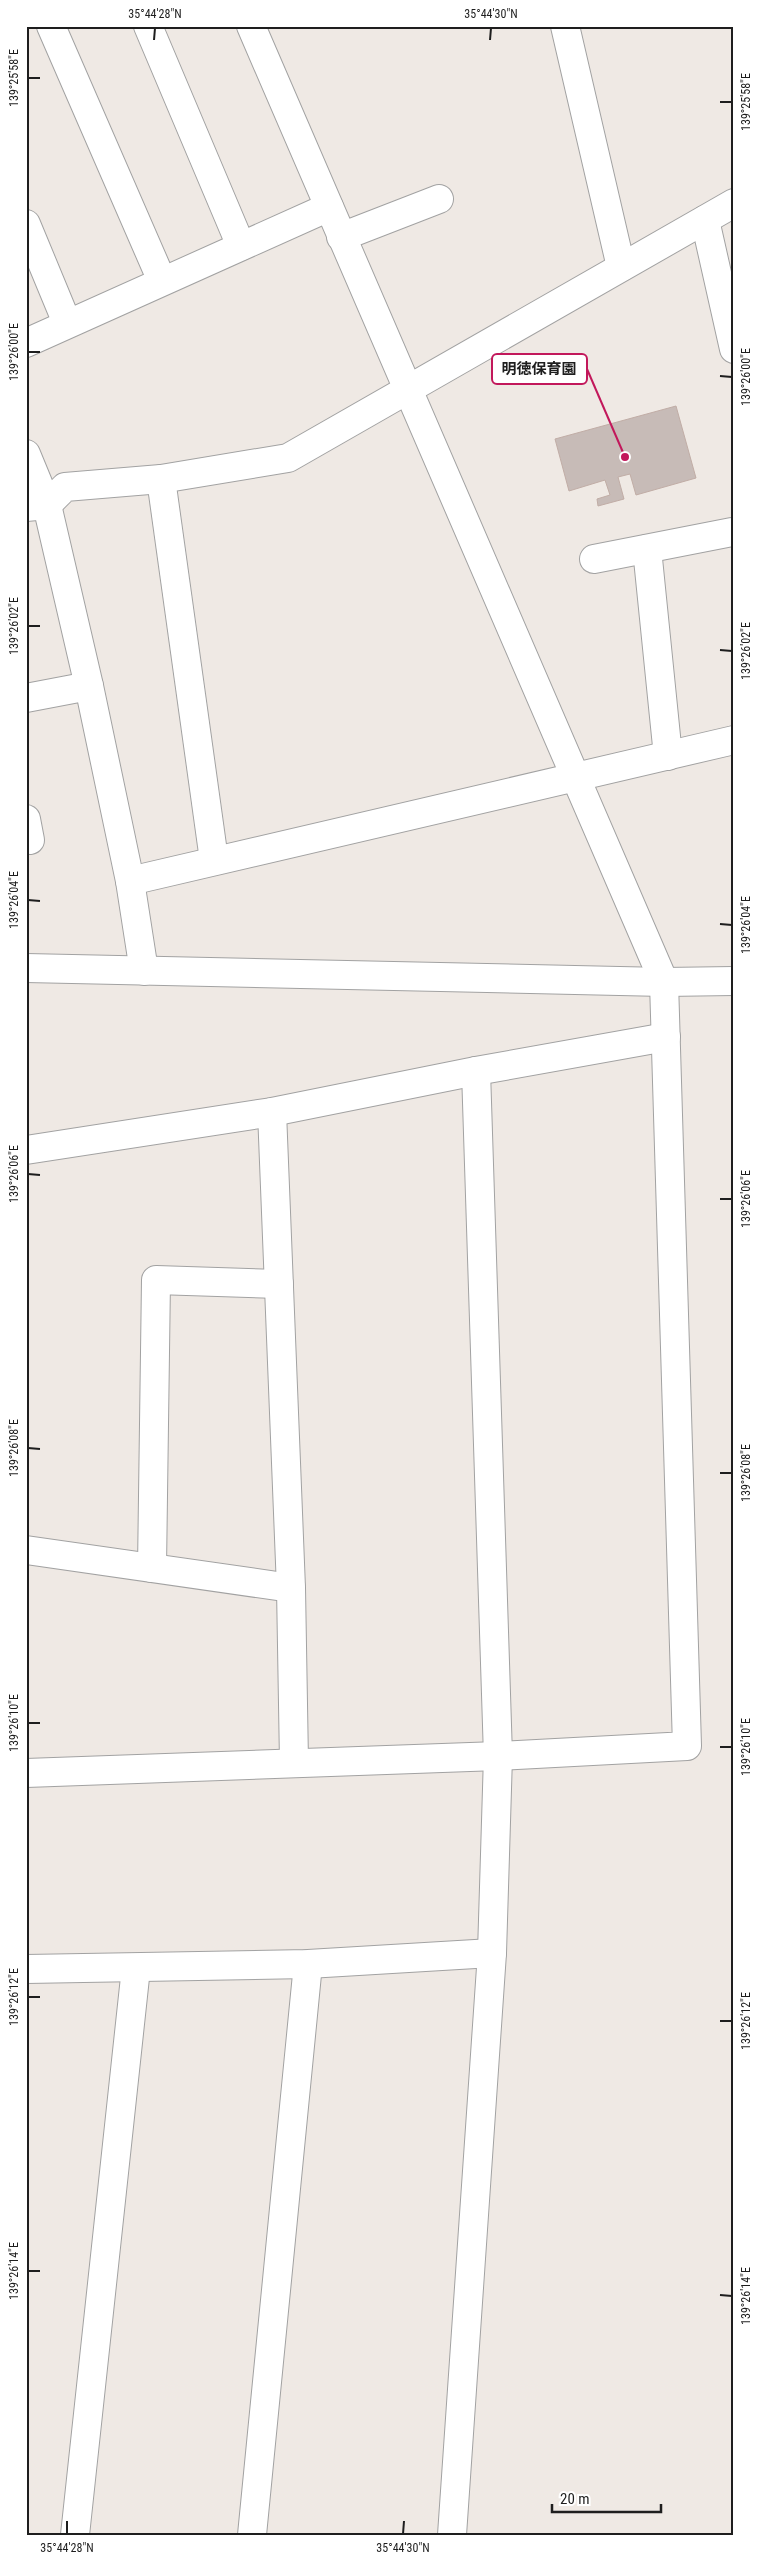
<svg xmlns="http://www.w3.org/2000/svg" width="760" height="2561" font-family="'Roboto Condensed','Noto Sans JP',sans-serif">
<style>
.building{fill:#c7bbb7;stroke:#c1ada6}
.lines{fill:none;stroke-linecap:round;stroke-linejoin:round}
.minor-casing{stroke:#a2a2a2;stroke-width:30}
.minor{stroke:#fff;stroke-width:28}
.ticks{fill:none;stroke:#1e1e1e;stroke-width:2}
.leader{fill:none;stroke:#c2185b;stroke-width:2}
.callout-dot{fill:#c2185b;stroke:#fff;stroke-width:2}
.callout{fill:#fff;stroke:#c2185b;stroke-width:2}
.callout-label{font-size:15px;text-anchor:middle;font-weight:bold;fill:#1e1e1e}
.neatline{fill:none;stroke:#1e1e1e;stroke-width:2}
.ticks-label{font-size:12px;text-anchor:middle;fill:#1e1e1e}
</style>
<rect width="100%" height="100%" fill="#efe9e4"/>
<path class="building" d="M676,406L696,478L636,495L630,474L618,477L624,499L598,506L597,499L610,495L605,480L569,491L555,439Z"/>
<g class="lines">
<g class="minor-casing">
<g id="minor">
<path d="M51,26L162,281"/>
<path d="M148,26L241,246"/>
<path d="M565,26L621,267"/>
<path d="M705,220L734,349"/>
<path d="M26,224L67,323"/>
<path d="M341,237L439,199"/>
<path d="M26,343L329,207"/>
<path d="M26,454L47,505L89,686L130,881L144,971"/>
<path d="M161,479L214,860"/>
<path d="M26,507L47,505L65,487L161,479L288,458L734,203"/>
<path d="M647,549L668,756"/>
<path d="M594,559L732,532"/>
<path d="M26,698L89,686"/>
<path d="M26,819L30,840"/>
<path d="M130,881L734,740"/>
<path d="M26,968L664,982L734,981"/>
<path d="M272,1112L291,1588L294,1762"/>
<path d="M26,1150L272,1112L476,1071L666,1037"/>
<path d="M26,1550L291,1588"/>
<path d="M152,1568L156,1280L279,1284"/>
<path d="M26,1773L498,1756L687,1746L664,982L251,26"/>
<path d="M26,1969L308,1964L492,1953"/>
<path d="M75,2535L136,1968"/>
<path d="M252,2535L308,1964"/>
<path d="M452,2535L492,1953L498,1756L476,1071"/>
</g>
</g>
<use href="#minor" class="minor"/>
</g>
<path class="ticks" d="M154,40L155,28M490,40L491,28M28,78H40M720,102H732M28,352H40M720,376L732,377M28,626H40M720,650L732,651M28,900L40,901M720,924L732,925M28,1174L40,1175M720,1199H732M28,1448L40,1449M720,1473H732M28,1723H40M720,1747H732M28,1997H40M720,2021H732M28,2271H40M720,2295L732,2296M67,2534V2521M403,2534L404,2521"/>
<path class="leader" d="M625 457L587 369"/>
<circle class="callout-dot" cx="625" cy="457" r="5"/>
<rect class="callout" x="492" y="354" width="95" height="30" rx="5"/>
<g class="callout-label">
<text x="539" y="374">明徳保育園</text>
</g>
<rect width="760" height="2561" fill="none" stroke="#ffffff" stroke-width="55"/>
<path d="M552 2504v8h109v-8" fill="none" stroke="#1e1e1e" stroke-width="2.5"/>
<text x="560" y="2504" font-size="15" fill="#1e1e1e" stroke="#ffffff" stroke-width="4" paint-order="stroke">20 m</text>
<rect x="28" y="28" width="704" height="2506" class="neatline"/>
<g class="ticks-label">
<text x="155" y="18">35°44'28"N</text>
<text x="491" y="18">35°44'30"N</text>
<text transform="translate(14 78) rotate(-90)" y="4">139°25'58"E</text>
<text transform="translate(746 102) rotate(-90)" y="4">139°25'58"E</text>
<text transform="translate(14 352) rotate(-90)" y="4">139°26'00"E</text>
<text transform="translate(746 377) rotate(-90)" y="4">139°26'00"E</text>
<text transform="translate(14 626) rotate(-90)" y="4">139°26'02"E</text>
<text transform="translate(746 651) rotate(-90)" y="4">139°26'02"E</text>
<text transform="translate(14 900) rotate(-90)" y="4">139°26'04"E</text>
<text transform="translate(746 925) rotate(-90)" y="4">139°26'04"E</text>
<text transform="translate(14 1174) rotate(-90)" y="4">139°26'06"E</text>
<text transform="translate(746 1199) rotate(-90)" y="4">139°26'06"E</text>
<text transform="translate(14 1448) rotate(-90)" y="4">139°26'08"E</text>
<text transform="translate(746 1473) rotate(-90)" y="4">139°26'08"E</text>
<text transform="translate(14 1723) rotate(-90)" y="4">139°26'10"E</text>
<text transform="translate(746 1747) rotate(-90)" y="4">139°26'10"E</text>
<text transform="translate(14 1997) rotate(-90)" y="4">139°26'12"E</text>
<text transform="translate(746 2021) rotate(-90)" y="4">139°26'12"E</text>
<text transform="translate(14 2271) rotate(-90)" y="4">139°26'14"E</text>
<text transform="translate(746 2296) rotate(-90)" y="4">139°26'14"E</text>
<text x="67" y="2552">35°44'28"N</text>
<text x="403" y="2552">35°44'30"N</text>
</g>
</svg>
